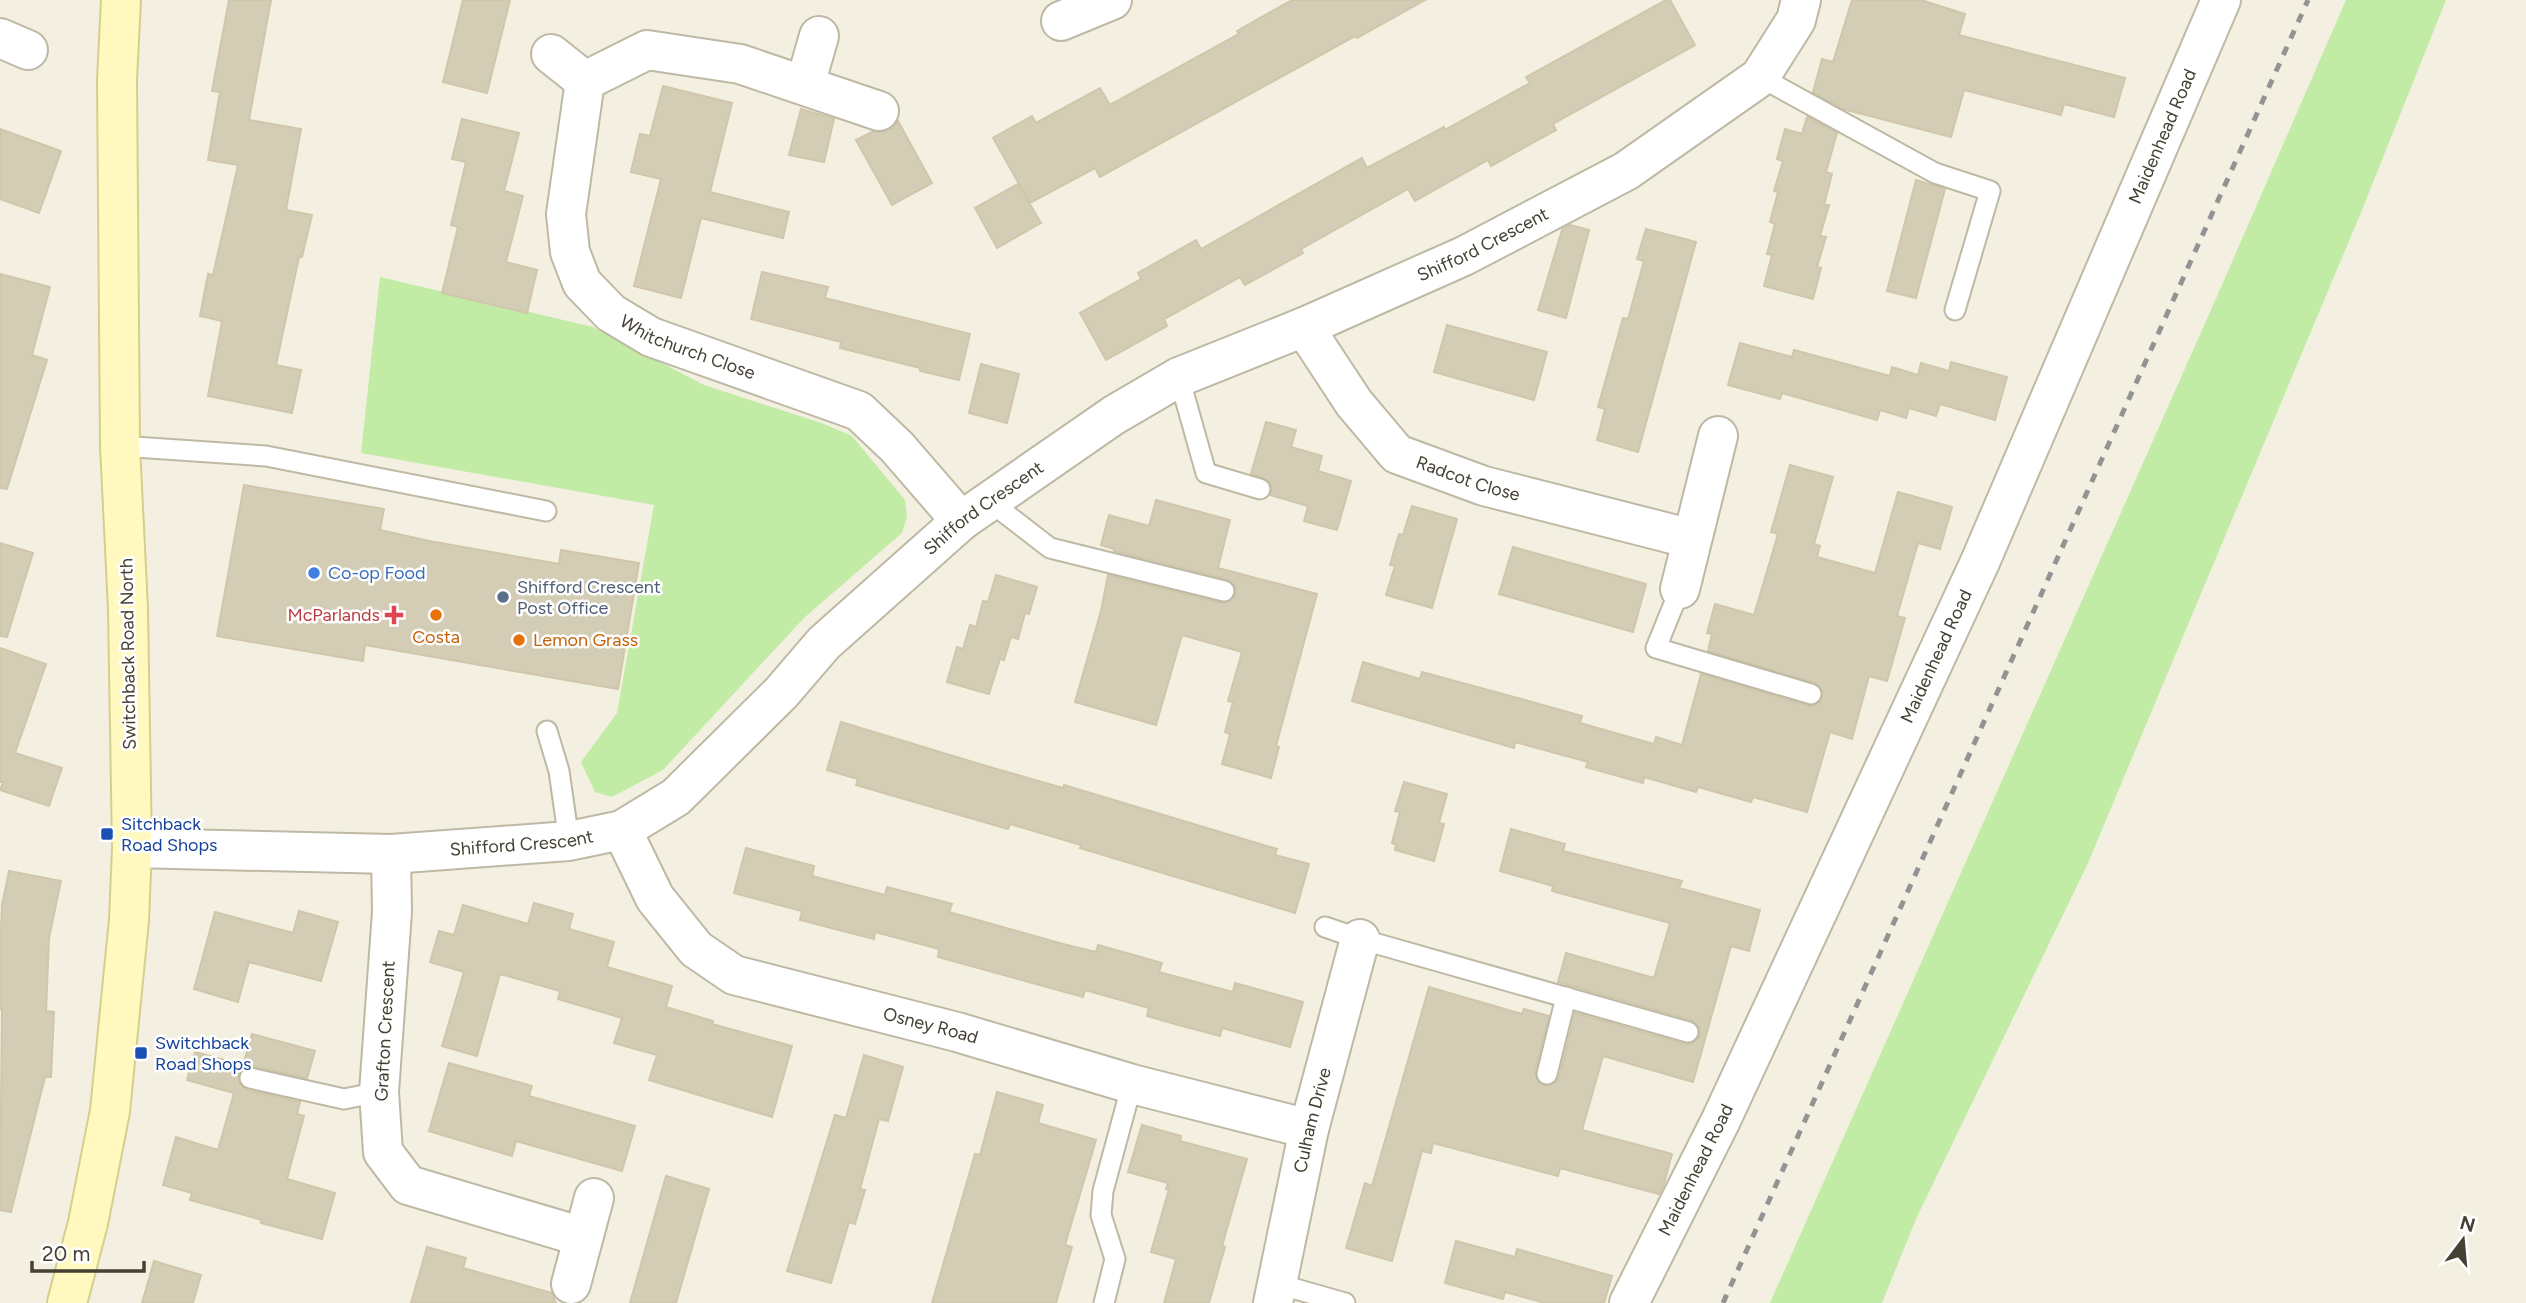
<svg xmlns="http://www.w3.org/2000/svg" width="2526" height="1303" font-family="Figtree,sans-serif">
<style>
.green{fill:#c2eba6}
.building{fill:#d4cdb6;stroke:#d0c6a9;stroke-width:2}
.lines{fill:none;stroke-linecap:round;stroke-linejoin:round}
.service-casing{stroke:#beb9a4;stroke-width:23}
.minor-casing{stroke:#beb9a4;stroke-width:42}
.secondary-casing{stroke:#d6ce8d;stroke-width:42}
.service{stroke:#fff;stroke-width:19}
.minor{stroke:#fff;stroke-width:38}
.secondary{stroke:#fff9bf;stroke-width:38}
.rail{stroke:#939393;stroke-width:5;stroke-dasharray:9 9;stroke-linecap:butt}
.shop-dot{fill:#3f7fe0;stroke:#fff;stroke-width:2.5}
.service-dot{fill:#5c6f8a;stroke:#fff;stroke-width:2.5}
.health-dot{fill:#e0444e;stroke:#fff;stroke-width:2.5}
.food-dot{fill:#e8710a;stroke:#fff;stroke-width:2.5}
.transit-dot{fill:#1a4fb4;stroke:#fff;stroke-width:2.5}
.labels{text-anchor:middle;stroke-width:5;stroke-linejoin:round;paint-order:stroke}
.street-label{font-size:18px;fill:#444032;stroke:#fff}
.shop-label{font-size:18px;fill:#366cbe;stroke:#fff;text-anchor:start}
.service-label{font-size:18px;fill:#4e5e75;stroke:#fff;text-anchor:start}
.health-label{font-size:18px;fill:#be3a42;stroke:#fff;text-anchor:end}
.food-label{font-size:18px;fill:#c56008;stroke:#fff}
.transit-label{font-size:18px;fill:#164399;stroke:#fff;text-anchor:start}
</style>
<rect width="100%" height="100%" fill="#f3f0e2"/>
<g class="green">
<path d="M2346,0H2446L2362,210L2088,863L1916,1219L1882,1303H1770L2218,294Z"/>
<path d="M380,277L593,327L704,385L824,424L852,436L905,500L907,517L902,533L804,618L663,770L612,797L595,792L581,762L617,713L654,505L361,453Z"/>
</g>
<g class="building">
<path d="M229,0H271L249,120L301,129L286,210L312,215L302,257H299L276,365L301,370L292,413L208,396L222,321L200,316L208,274L213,275L238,165L208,160L220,92L212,91Z"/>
<path d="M463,0H510L487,93L443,82Z"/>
<path d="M1292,0H1425L1357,38L1355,36L1100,177L1095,168L1030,203L993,138L1032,116L1036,123L1100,88L1110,105L1239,34L1237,31Z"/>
<path d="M1666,0H1670L1695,45L1553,124L1556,130L1491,166L1488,160L1415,201L1408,189L1301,249L1303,253L1245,285L1240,277L1164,319L1167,326L1106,360L1080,313L1141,279L1138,273L1196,240L1201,249L1362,158L1367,168L1444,127L1445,130L1530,83L1526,77Z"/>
<path d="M1852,0H1921L1965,14L1959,35L2125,78L2114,117L2064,104L2061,115L1964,90L1951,137L1843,109L1813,92L1822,59L1833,62Z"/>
<path d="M663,86L732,103L710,192L789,212L783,238L701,218L681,298L634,286L661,179L631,172L640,134L650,136Z"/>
<path d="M801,109L834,119L824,162L789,155Z"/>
<path d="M1807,117L1837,133L1826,172L1832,174L1824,205H1829L1820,236L1826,237L1817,267L1821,268L1813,299L1764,286L1772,255L1767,254L1775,224L1770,222L1778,192L1774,191L1783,161L1777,159L1785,129L1802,134Z"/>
<path d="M462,119L519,133L504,191L523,196L506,262L537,270L527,313L442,293L458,227L451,225L466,162L452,159Z"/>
<path d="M898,121L932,183L892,205L856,140L872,132H884L893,128Z"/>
<path d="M0,129L61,151L39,213L0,199Z"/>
<path d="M1916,180L1945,189L1916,298L1887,291Z"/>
<path d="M1018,184L1041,223L997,248L975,208Z"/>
<path d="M1570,225L1589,230L1566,318L1538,310L1562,230Z"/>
<path d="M1646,229L1696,242L1638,452L1597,440L1605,409L1598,407L1623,318L1628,319L1644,261L1637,259Z"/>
<path d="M762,272L828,287L825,298L970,334L959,380L920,371V368L840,348L841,342L751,319Z"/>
<path d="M0,274L50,287L32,355L47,360L7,489L0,488Z"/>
<path d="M1447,325L1547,352L1534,400L1434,372Z"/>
<path d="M1740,343L1792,357L1794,350L1890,376L1892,367L1918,375L1921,363L1949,371L1951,362L2007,377L1995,420L1940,404L1936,416L1909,408L1906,418L1880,410L1877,420L1782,393L1780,399L1728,385Z"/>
<path d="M981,364L1019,374L1007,423L969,413Z"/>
<path d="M1266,422L1296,430L1291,447L1322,456L1318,471L1351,481L1337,530L1304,521L1308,506L1270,495L1272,487L1269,481L1251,474Z"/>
<path d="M1790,465L1833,477L1814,544L1820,546L1817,557L1875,573L1898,492L1952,507L1940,549L1918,543L1897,616L1905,618L1887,681L1869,676L1852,739L1830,732L1807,812L1753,797L1751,802L1698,787L1696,792L1644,777L1643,783L1586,767L1588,762L1515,742L1514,748L1352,701L1363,662L1420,679L1422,672L1525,700L1582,716L1580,723L1654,744L1656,737L1682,745L1701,674L1808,706H1814L1820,702L1823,692L1815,683L1708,651L1712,634L1707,633L1715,604L1754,615L1778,534L1771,532Z"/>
<path d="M244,485L384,509L380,530L429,541L559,564L561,550L639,563L618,689L365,645L363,661L217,636Z"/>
<path d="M1156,500L1230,520L1218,568L1317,594L1276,746L1279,747L1271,778L1222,764L1230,734L1225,732L1233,702L1228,701L1242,652L1182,635L1156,725L1075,702L1101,611L1108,575L1221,603L1228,602L1236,595V587L1227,579L1114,551V549L1101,545L1109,515L1149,526Z"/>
<path d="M1412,506L1457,519L1432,608L1386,595L1395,566L1390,565L1399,534L1403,535Z"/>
<path d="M0,543L33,553L7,637L0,636Z"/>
<path d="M1513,547L1646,584L1633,632L1499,594Z"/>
<path d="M996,575L1037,587L1029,614L1025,613L1018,639L1011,637L1004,660L1000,659L989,694L947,682L957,647L963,649L970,625L976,627L983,601L988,602Z"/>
<path d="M0,648L46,664L15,753L62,768L49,806L0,790L3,782H0Z"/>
<path d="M841,722L993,768L1063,788L1064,785L1277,849L1275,855L1309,864L1295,913L1080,848L1081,845L1010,824L1008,829L856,785L858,779L827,770Z"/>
<path d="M1404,782L1447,794L1439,823L1444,824L1434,861L1395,850L1396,845L1392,843L1400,812L1395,811Z"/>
<path d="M1511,829L1565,844L1563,851L1682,881L1679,888L1760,910L1749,951L1731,946L1693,1082L1603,1056L1582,1130L1672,1154L1664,1184L1659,1194L1560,1168L1558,1176L1433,1143L1431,1153L1422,1151L1392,1261L1346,1248L1365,1183L1372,1186L1429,987L1522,1014L1524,1009L1549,1016L1535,1072L1538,1082L1545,1086L1555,1083L1559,1078L1575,1013L1685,1044H1692L1700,1036V1028L1691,1020L1558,982L1566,953L1654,978L1670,923L1552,891L1553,886L1500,871Z"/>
<path d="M746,848L814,866L812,876L885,895L887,887L922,896L952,904L949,912L1063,944L1096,952L1098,945L1162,963L1159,972L1233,992L1235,983L1303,1002L1290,1047L1222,1028L1220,1036L1182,1026L1147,1016L1149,1008L1085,990L1083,997L938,957L939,949L875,932L874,939L800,920L802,911L734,893Z"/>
<path d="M9,871L61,881L49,938L46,1011L54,1012L51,1077H45L11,1212L0,1210L2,1009H0V954L2,905Z"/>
<path d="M534,903L573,914L569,929L614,942L607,967L672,986L666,1007L713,1021L712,1024L792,1046L772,1117L649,1080L657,1055L614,1043L622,1018L558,999L560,991L500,974L477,1056L442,1046L464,972L430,962L439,931L454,935L463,905L528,924Z"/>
<path d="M299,911L338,922L321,981L249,962L238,1002L194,989L215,912L293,933Z"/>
<path d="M252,1034L315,1051L307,1078L252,1066L242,1069L238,1076L239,1082L247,1090L300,1102L297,1114L304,1116L287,1179L335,1193L322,1239L261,1223L262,1220L190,1200L192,1193L163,1185L176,1137L218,1150L234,1093L187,1080L195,1052L243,1065Z"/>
<path d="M864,1055L903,1067L888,1121L879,1119L860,1189L865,1190L855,1224L849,1222L831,1283L787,1271L835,1115L846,1118Z"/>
<path d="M449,1063L532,1086L529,1096L635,1126L622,1171L516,1141L512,1156L429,1131Z"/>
<path d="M997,1092L1043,1105L1038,1123L1096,1140L1065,1245L1072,1247L1056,1303H932L975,1154L980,1155Z"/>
<path d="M1142,1125L1181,1136L1180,1141L1247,1159L1222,1246L1225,1247L1209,1303H1164L1176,1259L1151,1252L1169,1189H1166L1168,1183L1128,1172Z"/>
<path d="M666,1176L709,1189L676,1303H630Z"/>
<path d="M1456,1241L1515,1257L1517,1249L1612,1276L1604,1303H1545L1505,1292L1503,1299L1445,1283Z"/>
<path d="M427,1247L466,1258L463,1268L552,1293L556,1303H411Z"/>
<path d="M154,1261L201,1275L193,1303H142Z"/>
</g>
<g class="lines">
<g class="service-casing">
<g id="service">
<path d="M1760,77L1935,173L1990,191L1955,310"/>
<path d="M1179,377L1206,473L1260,489"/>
<path d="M120,446L266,456L546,511"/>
<path d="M989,501L1050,548L1224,591"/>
<path d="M1680,589L1656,648L1811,694"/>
<path d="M547,731L559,771L569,841"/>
<path d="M1325,927L1360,939L1688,1032"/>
<path d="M1547,1074L1566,997"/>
<path d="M250,1078L344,1099L379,1092"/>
<path d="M1278,1284L1345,1303"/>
<path d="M1104,1303L1115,1259L1101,1215L1103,1191L1132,1084"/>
</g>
</g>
<g class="minor-casing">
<g id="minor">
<path d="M1061,21L1112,0"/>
<path d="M0,38L28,50"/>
<path d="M551,54L585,81"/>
<path d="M805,85L819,36"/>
<path id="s1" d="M879,111L740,64L647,50L585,81L566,214L570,252L582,283L611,313L651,337L859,411L897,447L961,521"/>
<path id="s2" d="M1304,327L1354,403L1397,454L1484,486L1692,539"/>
<path d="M1680,589L1718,436"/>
<path id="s3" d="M622,830L655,898L696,949L734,975L957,1032L1132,1084L1309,1129"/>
<path id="s4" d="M132,848L391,854L569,841L622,830L676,797L781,693L824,643L961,521L1114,415L1179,377L1304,327L1464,256L1626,171L1760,77L1796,20L1801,0"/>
<path d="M391,854L392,912L379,1092L383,1152L408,1185L583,1237"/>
<path d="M571,1284L594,1198"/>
<path id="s5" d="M1273,1303L1309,1129L1360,939"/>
<path id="s6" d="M1629,1303L1721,1120L1980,562L2221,0"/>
</g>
</g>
<g class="secondary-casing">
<path id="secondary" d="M67,1303L88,1223L110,1111L129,920L132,848L128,609L120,446L117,80L121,0"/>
</g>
<use href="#service" class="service"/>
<use href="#minor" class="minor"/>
<use href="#secondary" class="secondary"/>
<path class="rail" d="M1723,1303L2308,0"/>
</g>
<circle class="shop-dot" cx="314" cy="573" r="7"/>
<circle class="service-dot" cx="503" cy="597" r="7"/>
<path class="health-dot" d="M390.5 604.5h7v7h7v7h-7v7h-7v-7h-7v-7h7z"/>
<g class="food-dot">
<circle cx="436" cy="615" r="7"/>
<circle cx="519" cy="640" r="7"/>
</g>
<g class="transit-dot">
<rect x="100" y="827" width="14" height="14" rx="3.5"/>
<rect x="134" y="1046" width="14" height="14" rx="3.5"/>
</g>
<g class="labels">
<g class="street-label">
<text dy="6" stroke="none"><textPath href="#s6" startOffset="1283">Maidenhead Road</textPath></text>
<text dy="6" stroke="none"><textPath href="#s4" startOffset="1545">Shifford Crescent</textPath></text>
<text dy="6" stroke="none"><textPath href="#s1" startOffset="642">Whitchurch Close</textPath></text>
<text dy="6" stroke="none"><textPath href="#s2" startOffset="233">Radcot Close</textPath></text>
<text dy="6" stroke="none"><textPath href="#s4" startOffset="978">Shifford Crescent</textPath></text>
<text transform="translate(128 654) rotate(-91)" y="6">Switchback Road North</text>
<text dy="6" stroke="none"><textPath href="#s6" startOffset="716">Maidenhead Road</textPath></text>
<text dy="6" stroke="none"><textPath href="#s4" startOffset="390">Shifford Crescent</textPath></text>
<text dy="6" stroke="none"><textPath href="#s3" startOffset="390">Osney Road</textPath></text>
<text transform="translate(385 1031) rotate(-87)" y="6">Grafton Crescent</text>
<text dy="6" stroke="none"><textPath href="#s5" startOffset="187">Culham Drive</textPath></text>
<text dy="6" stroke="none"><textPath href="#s6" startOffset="149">Maidenhead Road</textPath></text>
</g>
<g class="shop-label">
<text x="328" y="579">Co-op Food</text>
</g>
<g class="service-label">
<text x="517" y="593">Shifford Crescent<tspan x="517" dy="21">Post Office</tspan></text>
</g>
<g class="health-label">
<text x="380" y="621">McParlands</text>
</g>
<g class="food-label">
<text x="436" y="643">Costa</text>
<text x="533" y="646" text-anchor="start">Lemon Grass</text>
</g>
<g class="transit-label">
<text x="121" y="830">Sitchback<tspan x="121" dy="21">Road Shops</tspan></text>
<text x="155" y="1049">Switchback<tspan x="155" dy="21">Road Shops</tspan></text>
</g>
</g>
<g transform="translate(2463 1240) rotate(16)" stroke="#ffffff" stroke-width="5" paint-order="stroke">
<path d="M0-5L12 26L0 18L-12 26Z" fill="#444032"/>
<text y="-10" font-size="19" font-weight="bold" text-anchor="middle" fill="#444032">N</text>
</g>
<path d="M32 1261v10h112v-10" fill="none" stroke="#444032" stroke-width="3.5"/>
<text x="42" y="1261" font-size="21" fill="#444032" stroke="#ffffff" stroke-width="5" paint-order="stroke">20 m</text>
</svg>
